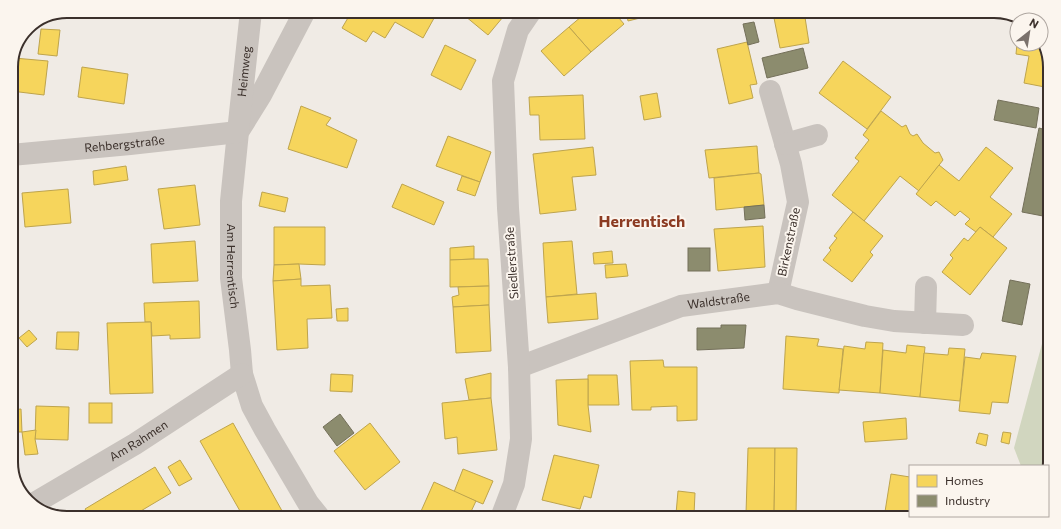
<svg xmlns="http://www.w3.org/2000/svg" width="1061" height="529" font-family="Commissioner,sans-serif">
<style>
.green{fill:#d1d6bf}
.homes{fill:#f6d55c;stroke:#bea44d}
.industry{fill:#8c8c6e;stroke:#74705a}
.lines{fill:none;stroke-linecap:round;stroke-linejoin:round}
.minor{stroke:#c9c3be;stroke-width:22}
.labels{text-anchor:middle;stroke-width:4;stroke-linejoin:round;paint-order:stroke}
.street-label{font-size:12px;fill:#3b302b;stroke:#fbf5ee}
.district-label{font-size:16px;font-weight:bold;fill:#8c3b22;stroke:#fbf5ee}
.rim{fill:none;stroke:#3b302b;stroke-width:2}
</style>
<rect width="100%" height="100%" fill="#f0ebe5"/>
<path class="green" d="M1050,314V462L1048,470V466H1021L1014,448Z"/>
<g class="homes">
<path d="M352,11H438L423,38L395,22L385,38L373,31L366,42L342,28Z"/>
<path d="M470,11H508L488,35L465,16Z"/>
<path d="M588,11H613L624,24L591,52L569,27Z"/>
<path d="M626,11H643L644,17L628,21Z"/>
<path d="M782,11H804L809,43L780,48L773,13Z"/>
<path d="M569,27L591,52L564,76L541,51Z"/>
<path d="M41,29L60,30L57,56L38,54Z"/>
<path d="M1041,38L1050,64V88L1024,83L1029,56L1016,54L1017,44H1041Z"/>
<path d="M747,42L757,84L750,85L753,98L729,104L717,49Z"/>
<path d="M445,45L476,60L461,90L431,75Z"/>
<path d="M14,58L48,61L44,95L11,91V64Z"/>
<path d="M843,61L891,97L867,129L819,93Z"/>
<path d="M82,67L128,74L124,104L78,97Z"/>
<path d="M657,93L661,117L644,120L640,96Z"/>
<path d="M583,95L585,139L540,140L539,115H530L529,97Z"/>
<path d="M301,106L331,118L326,125L357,140L347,168L288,149Z"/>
<path d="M881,111L902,127L906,125L910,134L913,136L917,134L923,143L935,153L939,152L943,160L919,191L900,176L864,221L832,195L859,161L855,158L869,140L863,135Z"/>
<path d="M448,136L491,152L480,182L436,166Z"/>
<path d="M757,146L759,173L709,178L705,150Z"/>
<path d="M593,147L596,175L572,177L576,210L540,214L533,154Z"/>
<path d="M986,147L1013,168L990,197L1012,214L993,237L980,227L976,232L965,224L970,219L960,211L955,216L936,201L931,206L916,194L939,165L959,181Z"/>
<path d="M126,166L128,180L94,185L93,171Z"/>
<path d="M759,173L761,174L764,205L716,210L714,178Z"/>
<path d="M462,176L480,182L475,196L457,190Z"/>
<path d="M402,184L444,202L434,225L392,207Z"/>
<path d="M195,185L200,225L164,229L158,189Z"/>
<path d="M68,189L71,223L25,227L22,193Z"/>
<path d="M262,192L288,198L285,212L259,206Z"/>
<path d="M853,212L883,236L870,252L873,255L852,282L823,260L831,250L829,248L837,238L834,236Z"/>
<path d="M763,226L765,267L718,271L714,229Z"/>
<path d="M274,227H325V265L299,264L274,265Z"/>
<path d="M980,227L1007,248L970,295L942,272L953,258L950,255L964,238L968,241Z"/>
<path d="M195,241L198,281L153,283L151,244Z"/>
<path d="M572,241L577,294L546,297L543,243Z"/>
<path d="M474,246V259L450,260V248Z"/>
<path d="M612,251L613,263L594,264L593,253Z"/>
<path d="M474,259H488L489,286L450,287V260Z"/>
<path d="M299,264L301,279L273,281L274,265Z"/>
<path d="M626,264L628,276L606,278L605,265Z"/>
<path d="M301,279V286L330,285L332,318L307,319L308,348L277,350L273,281Z"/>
<path d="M489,286V305L453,307L452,297L459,295L458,287Z"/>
<path d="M596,293L598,319L548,323L546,297Z"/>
<path d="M199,301L200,338L170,339V335L152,336L151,322H145L144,303Z"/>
<path d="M489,305L491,351L456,353L453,307Z"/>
<path d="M348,308V321H337L336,309Z"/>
<path d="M151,322L153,393L110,394L107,323Z"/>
<path d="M29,330L37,339L27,347L19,338Z"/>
<path d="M57,332H79L78,350L56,349Z"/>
<path d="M786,336L819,339L817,346L843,349L839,393L783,389Z"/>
<path d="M866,342L883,343L880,393L839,390L844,346L865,349Z"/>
<path d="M907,345L925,347L920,397L880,393L883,350L906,353Z"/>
<path d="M949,348L965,349L960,401L920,397L924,353L948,355Z"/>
<path d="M982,353L1016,356L1008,403L992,402L990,414L959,411L965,357L980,359Z"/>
<path d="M663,360L664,367H697V420L677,421V406L651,407V410H632L630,361Z"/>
<path d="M491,373V398L469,400L465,379Z"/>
<path d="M331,374L353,375L352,392L330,391Z"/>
<path d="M588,375H617L619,405H588Z"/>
<path d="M588,379V405L591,432L558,425L556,380Z"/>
<path d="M491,398L497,450L458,454L457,437L445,439L442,403Z"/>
<rect x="89" y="403" width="23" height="20"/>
<path d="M36,406L69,407L68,440L35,439Z"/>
<path d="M21,409L22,432H12L13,470L11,466V410Z"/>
<path d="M906,418L907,439L865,442L863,422Z"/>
<path d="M233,423L286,518H244L200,441Z"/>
<path d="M370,423L400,462L365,490L334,451Z"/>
<path d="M36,430L35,439L38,454L25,455L22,432Z"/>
<path d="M1003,432L1011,433L1009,444L1001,442Z"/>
<path d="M979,433L988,435L986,446L976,443Z"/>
<path d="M748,448H775L774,518L746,514Z"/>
<path d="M775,448H797L796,518H774Z"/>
<path d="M554,455L599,465L591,498L584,496L580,509L542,500Z"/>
<path d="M180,460L192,479L179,486L168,467Z"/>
<path d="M155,467L171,493L129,518H91L85,509Z"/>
<path d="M463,469L493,481L483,504L454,492Z"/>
<path d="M891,474L910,477V516H929L928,518H884Z"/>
<path d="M434,482L476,501L468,518H418Z"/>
<path d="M678,491L695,493L694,515L676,514Z"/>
</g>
<g class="industry">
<path d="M754,22L759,42L748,45L743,24Z"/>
<path d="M803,48L808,68L767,78L762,58Z"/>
<path d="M998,100L1039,108L1036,128L994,120Z"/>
<path d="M1039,128L1050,131V178L1043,216L1022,212Z"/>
<path d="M764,205L765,218L745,220L744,207Z"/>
<rect x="688" y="248" width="22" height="23"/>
<path d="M1010,280L1030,284L1022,325L1002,321Z"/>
<path d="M721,325H746L744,348L697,350V328H721Z"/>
<path d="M340,414L354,433L337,446L323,427Z"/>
</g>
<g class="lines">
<g class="minor">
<path id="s1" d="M305,11L261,95L238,132L231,201V278L240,350L242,374L252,406L265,430L308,503L320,518"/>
<path d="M770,91L791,164L798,202L778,293"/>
<path d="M785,144L817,135"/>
<path id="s2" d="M11,155L130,144L238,132L251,11"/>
<path d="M925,323L926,287"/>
<path id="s3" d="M519,367L681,306L778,293L797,299L865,316L894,321L963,325"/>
<path id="s4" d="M33,504L135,444L242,374"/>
<path d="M501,518L514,484L521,439L519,367L508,208L503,81L518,30L531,11"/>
</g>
</g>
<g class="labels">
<g class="street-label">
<text dy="4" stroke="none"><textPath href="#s2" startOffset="289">Heimweg</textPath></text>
<text dy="4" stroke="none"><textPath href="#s2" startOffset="114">Rehbergstraße</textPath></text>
<text transform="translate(789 242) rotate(-78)" y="4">Birkenstraße</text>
<text transform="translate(512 263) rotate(-94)" y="4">Siedlerstraße</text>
<text dy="4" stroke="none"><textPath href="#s1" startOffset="273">Am Herrentisch</textPath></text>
<text dy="4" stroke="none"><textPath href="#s3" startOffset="211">Waldstraße</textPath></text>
<text dy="4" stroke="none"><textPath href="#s4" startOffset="123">Am Rahmen</textPath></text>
</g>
<g class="district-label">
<text x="642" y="227">Herrentisch</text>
</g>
</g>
<path d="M0 0H1061V529H0ZM67 18H994A49 49 0 0 1 1043 67V462A49 49 0 0 1 994 511H67A49 49 0 0 1 18 462V67A49 49 0 0 1 67 18Z" fill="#fbf5ee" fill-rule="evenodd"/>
<path class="rim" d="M67 18H994A49 49 0 0 1 1043 67V462A49 49 0 0 1 994 511H67A49 49 0 0 1 18 462V67A49 49 0 0 1 67 18Z"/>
<rect x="909" y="465" width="140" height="52" fill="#fbf5ee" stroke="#aea6a0"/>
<rect x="917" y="475" width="20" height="12" fill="#f6d55c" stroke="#aea6a0"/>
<text x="945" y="485" font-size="12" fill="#3b302b">Homes</text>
<rect x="917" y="495" width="20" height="12" fill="#8c8c6e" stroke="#aea6a0"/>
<text x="945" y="505" font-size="12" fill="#3b302b">Industry</text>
<g transform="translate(1029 32) rotate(30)"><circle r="19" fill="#fbf5ee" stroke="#aea6a0"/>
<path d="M0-3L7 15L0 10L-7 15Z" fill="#7a716c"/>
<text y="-6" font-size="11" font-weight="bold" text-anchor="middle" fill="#3b302b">N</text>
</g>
</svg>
